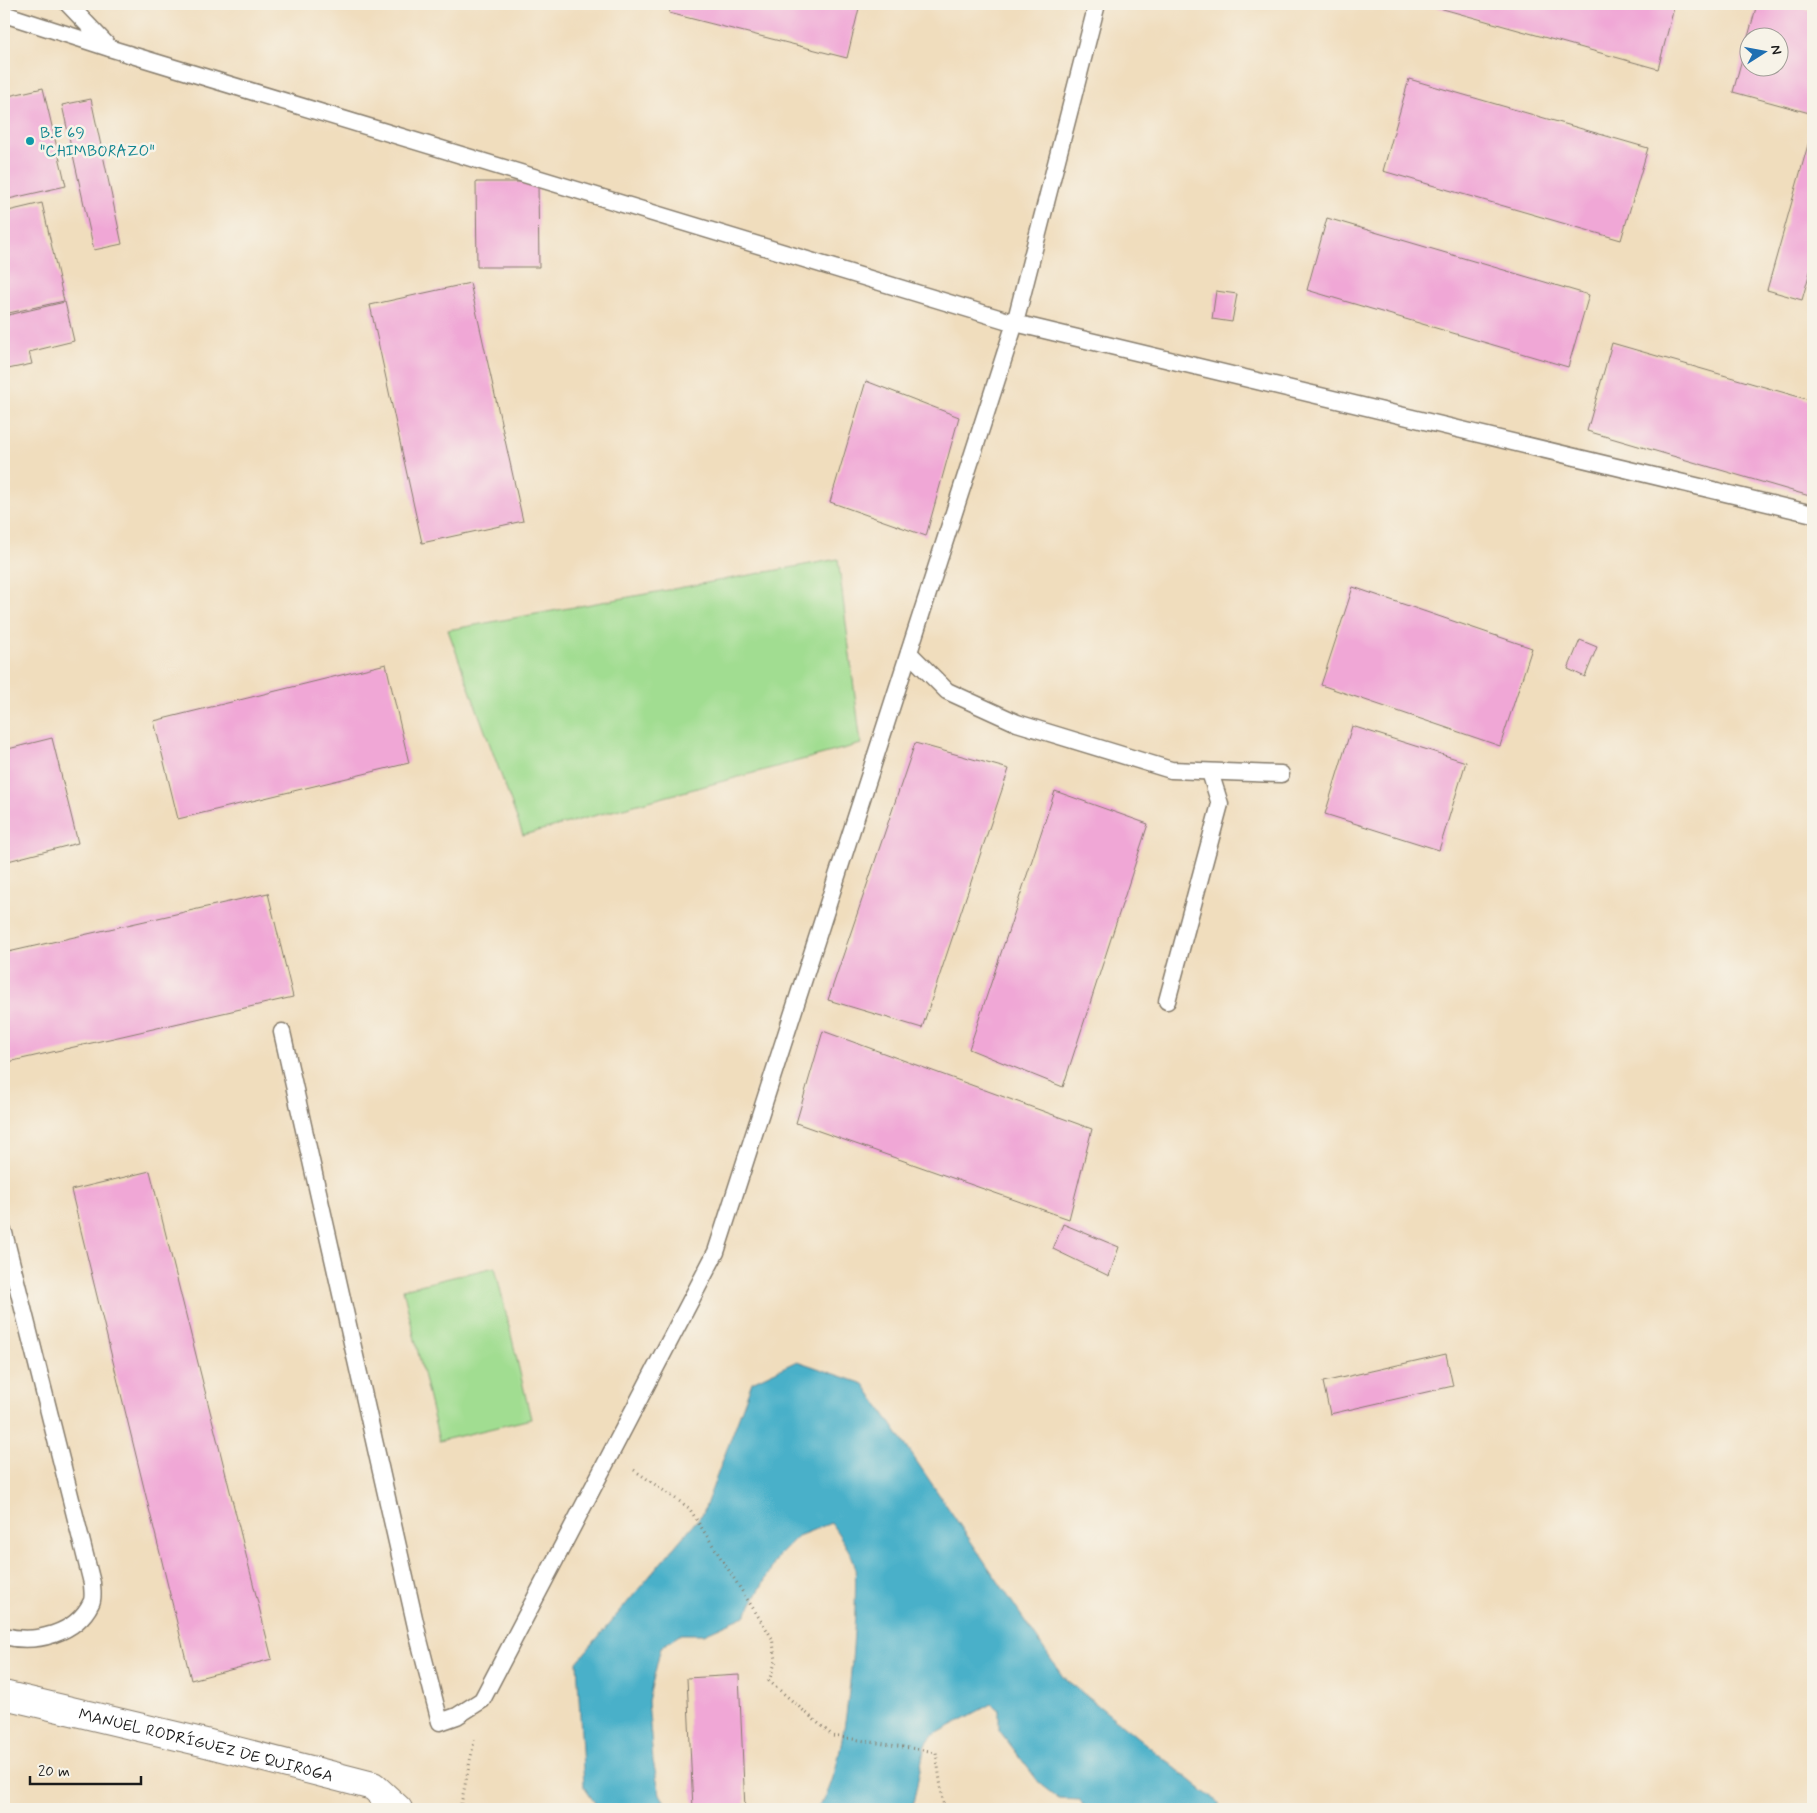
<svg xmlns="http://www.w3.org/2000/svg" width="1817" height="1813" font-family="Mynerve,sans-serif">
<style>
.green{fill:#a1dd91;stroke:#5e7c56}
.water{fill:#4ab0c9;stroke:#336672}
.building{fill:#f0a7d6;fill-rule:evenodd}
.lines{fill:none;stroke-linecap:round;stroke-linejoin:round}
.service-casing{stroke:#867c6c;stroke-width:19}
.tertiary-casing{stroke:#867c6c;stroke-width:30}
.path{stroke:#867c6c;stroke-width:3;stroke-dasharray:1 4;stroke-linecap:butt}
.service{stroke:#fff;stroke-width:16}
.tertiary{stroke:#fff;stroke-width:28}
.culture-dot{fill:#0f9aa8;stroke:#f7f3e8;stroke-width:2}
.labels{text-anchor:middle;stroke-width:5;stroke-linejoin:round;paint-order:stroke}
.culture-label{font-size:16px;fill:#0d838f;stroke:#f7f3e8;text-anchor:start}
.street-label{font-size:16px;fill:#1c1c1c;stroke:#f7f3e8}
</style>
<rect width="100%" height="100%" fill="#f7f3e8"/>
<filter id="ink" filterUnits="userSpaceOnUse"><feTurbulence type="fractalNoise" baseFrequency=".02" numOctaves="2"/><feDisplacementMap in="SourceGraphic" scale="10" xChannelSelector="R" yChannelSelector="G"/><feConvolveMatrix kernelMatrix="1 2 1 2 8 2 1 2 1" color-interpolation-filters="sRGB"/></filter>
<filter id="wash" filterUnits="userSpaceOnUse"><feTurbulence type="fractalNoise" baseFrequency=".0096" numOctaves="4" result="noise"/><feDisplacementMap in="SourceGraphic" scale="20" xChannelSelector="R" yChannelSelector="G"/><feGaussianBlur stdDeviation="1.12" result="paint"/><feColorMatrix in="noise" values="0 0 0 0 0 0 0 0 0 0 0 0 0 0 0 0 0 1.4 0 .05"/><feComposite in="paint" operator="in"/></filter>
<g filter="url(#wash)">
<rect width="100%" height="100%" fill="#f0ddbd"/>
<g class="green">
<path d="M838,559L861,744L523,835L448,630Z"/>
<path d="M495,1267L531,1419L439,1441L403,1289Z"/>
</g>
<path class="water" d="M797,1361L864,1384L1063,1677L1226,1809H1087L1080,1800L1059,1799L1041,1785L999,1730V1709L991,1704L932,1736L925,1745L912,1809H815C848,1790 858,1606 855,1566C854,1556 837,1532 831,1523L798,1536L779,1555L745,1616L704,1634H681L661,1647L648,1701L653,1761L660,1794L669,1809H599L584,1787L577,1662L703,1513L752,1382Z"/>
<g id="blocks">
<g class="building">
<path d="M672,4H860L847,58L669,13Z"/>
<path d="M1425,4H1675L1658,69Z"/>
<path d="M1757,4H1788L1813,11V114L1733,92ZM1750,38H1780V68H1750Z"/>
<path d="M1409,79L1648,148L1621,240L1383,171Z"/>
<path d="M43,88L66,186L4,200V97Z"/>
<path d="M91,99L122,244L94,250L62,105Z"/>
<path d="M1813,127V261L1802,300L1767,290Z"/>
<path d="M476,182H538L539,267H477Z"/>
<path d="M42,203L64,301L4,314V212Z"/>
<path d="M1327,218L1589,295L1568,367L1307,290Z"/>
<path d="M470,283L523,521L422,543L370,305Z"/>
<path d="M1216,291L1237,294L1232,322L1212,319Z"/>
<path d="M65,302L74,341L29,352L32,364L8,369L6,357L4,358V316Z"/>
<path d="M1612,343L1813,401V497L1587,431Z"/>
<path d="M866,381L959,417L926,536L830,502Z"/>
<path d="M1353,587L1532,648L1500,746L1321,685Z"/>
<path d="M1580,640L1597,647L1585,677L1568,669Z"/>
<path d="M386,664L409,763L178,819L154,721Z"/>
<path d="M1352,726L1466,762L1439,850L1325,814Z"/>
<path d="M52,738L78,843L4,862V750Z"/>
<path d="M915,743L1009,769L922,1028L828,1000Z"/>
<path d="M1055,791L1148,824L1063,1087L969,1049Z"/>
<path d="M268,893L293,997L4,1063V953Z"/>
<path d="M823,1031L1092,1129L1069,1219L796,1123Z"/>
<path d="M150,1171L272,1659L191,1680L71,1190Z"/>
<path d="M1063,1224L1119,1247L1109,1276L1053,1249Z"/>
<path d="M1446,1354L1453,1386L1330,1414L1323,1382Z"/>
<path d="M739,1675L745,1809H693L687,1678Z"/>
</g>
</g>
</g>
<g filter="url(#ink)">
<use href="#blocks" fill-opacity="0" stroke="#867c6c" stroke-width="1"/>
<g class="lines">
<g class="service-casing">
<g id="service">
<path d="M68,4L110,48"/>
<path d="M4,14L112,49L1015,323L1813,514"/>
<path d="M909,653L947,691L1017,723L1171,770L1281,774"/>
<path d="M1167,1001L1220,804L1210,772"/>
<path d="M282,1032L419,1640L440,1722L457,1716L482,1700L716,1252L1015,323L1097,4"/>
<path d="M4,1233L92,1583C92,1589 94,1598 91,1603C76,1634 35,1644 4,1636"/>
</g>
</g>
<g class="tertiary-casing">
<g id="tertiary">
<path id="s1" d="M4,1695L202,1742L373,1786L398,1809"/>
</g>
</g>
<g class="path">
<path d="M634,1470L689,1508L772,1638L776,1660L769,1681L833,1736L936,1752L944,1809"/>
<path d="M460,1809L475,1737"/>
</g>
<use href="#service" class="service"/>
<use href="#tertiary" class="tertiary"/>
</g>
</g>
<circle class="culture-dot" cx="30" cy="141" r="5"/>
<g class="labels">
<g class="culture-label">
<text x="40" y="138">B.E 69<tspan x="40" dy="18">"CHIMBORAZO"</tspan></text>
</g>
<g class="street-label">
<text dy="6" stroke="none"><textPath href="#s1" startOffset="208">MANUEL RODRÍGUEZ DE QUIROGA</textPath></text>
</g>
</g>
<rect width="1817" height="1813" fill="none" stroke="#f7f3e8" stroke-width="20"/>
<g transform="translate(1764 52) rotate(79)"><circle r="24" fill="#f7f3e8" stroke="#9f9d96"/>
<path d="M0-4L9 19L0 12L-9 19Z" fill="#1f6fb2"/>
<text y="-8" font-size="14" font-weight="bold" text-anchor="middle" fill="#1c1c1c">N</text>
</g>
<path d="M30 1776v8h111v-8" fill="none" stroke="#1c1c1c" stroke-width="2.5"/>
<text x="38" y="1776" font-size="15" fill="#1c1c1c" stroke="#f7f3e8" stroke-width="4" paint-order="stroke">20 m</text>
</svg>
